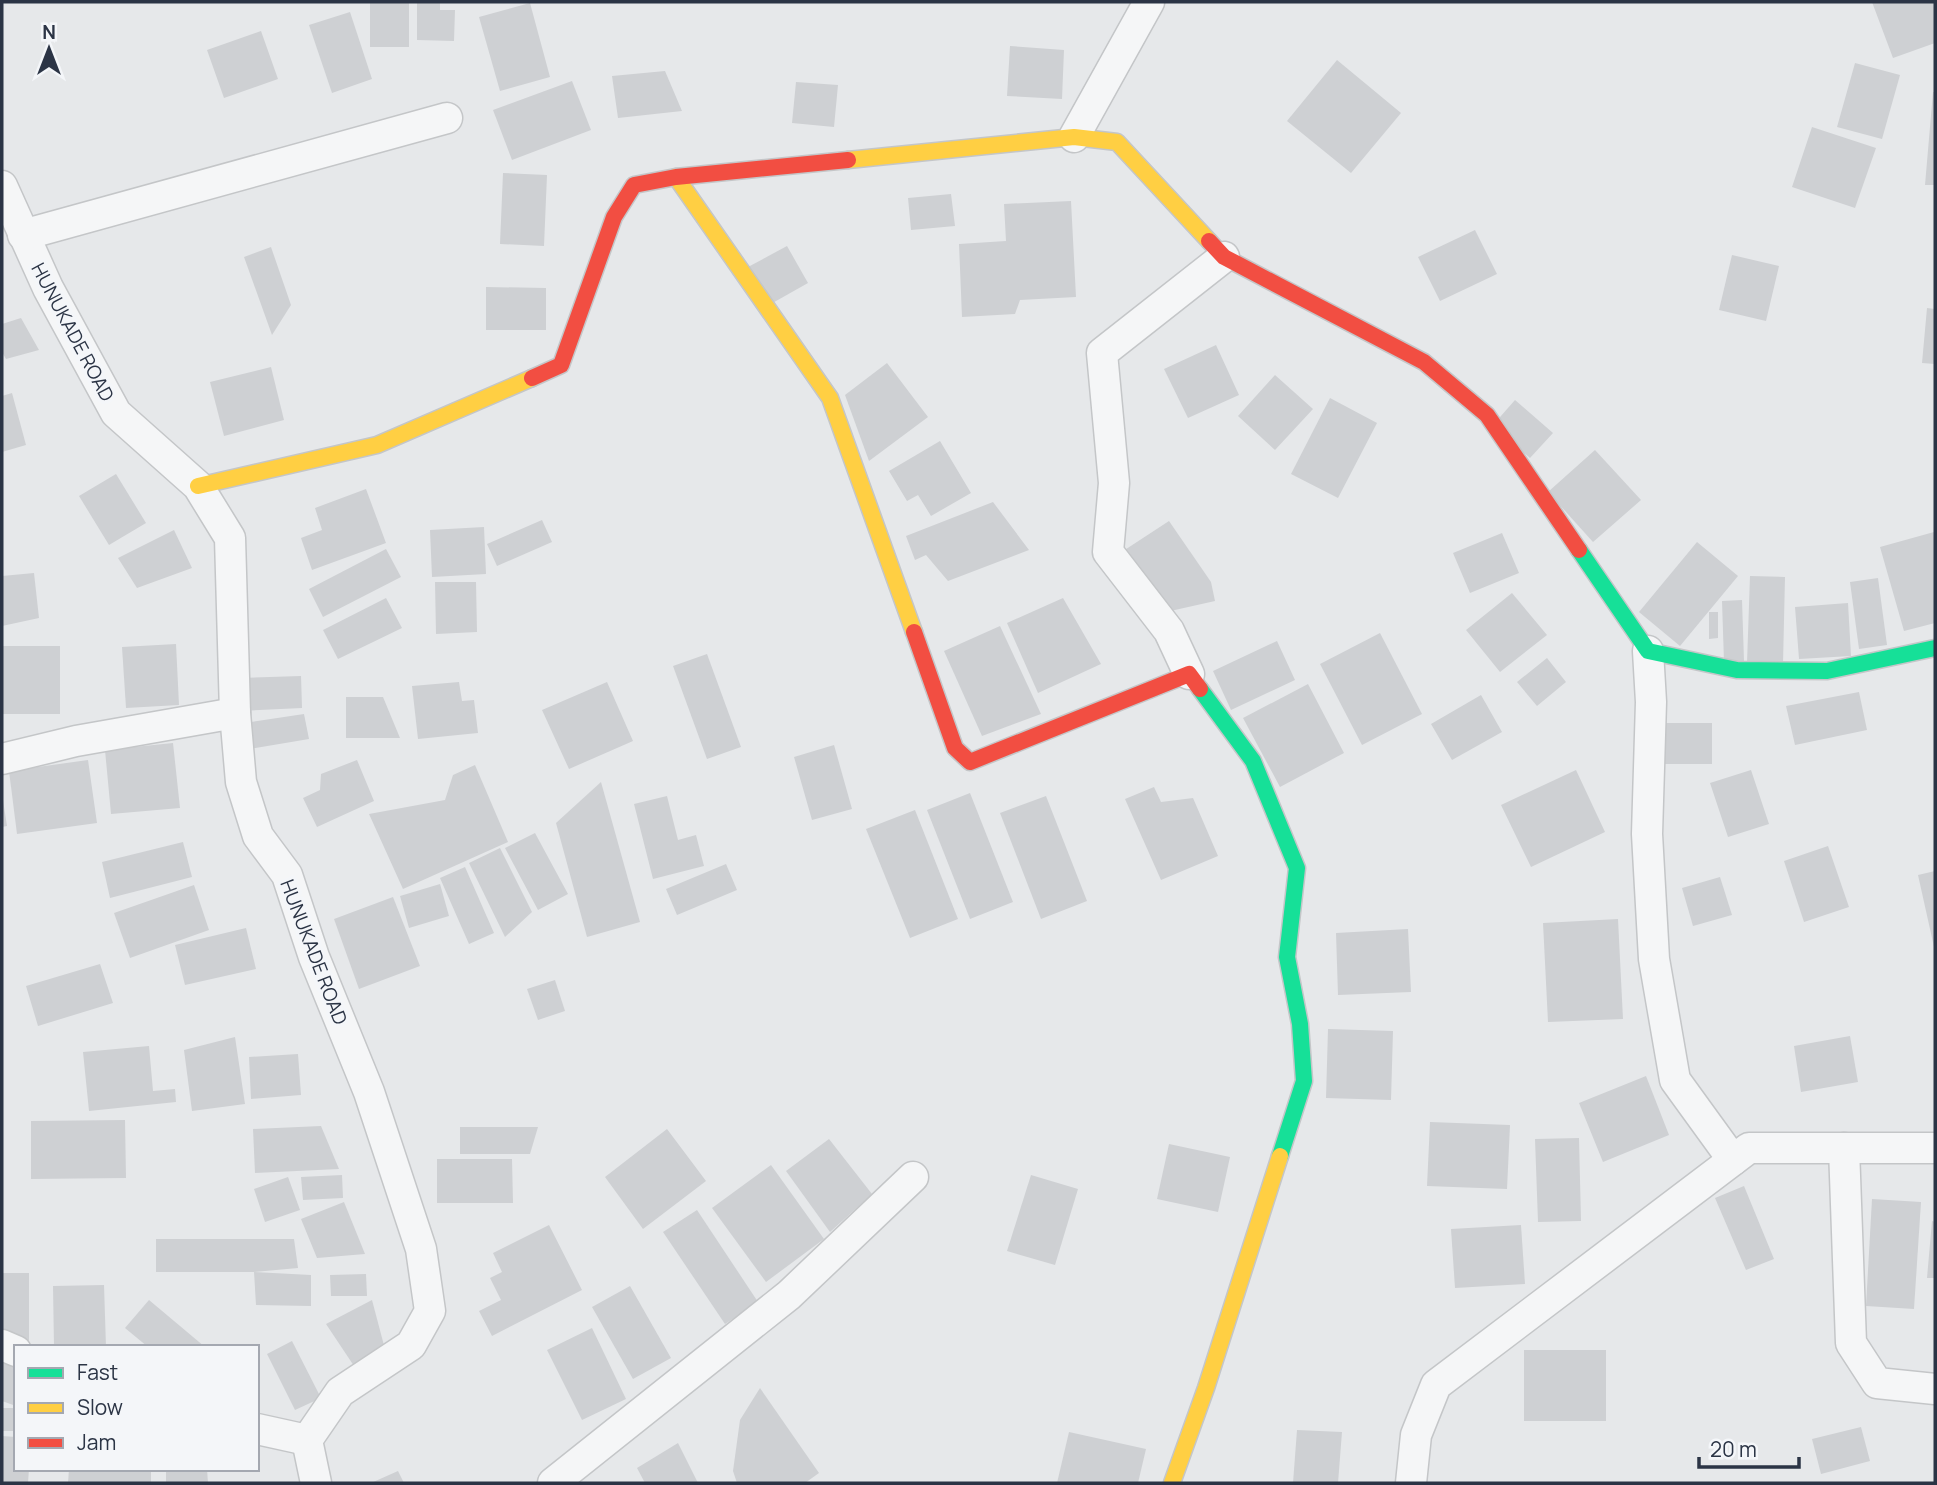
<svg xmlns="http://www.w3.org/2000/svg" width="1937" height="1485" font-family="Manrope,sans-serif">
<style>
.building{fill:#ced0d3}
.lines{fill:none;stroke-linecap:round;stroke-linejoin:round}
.street-casing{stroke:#c4c6c8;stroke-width:33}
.fast-casing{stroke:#c4c6c8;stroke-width:19}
.slow-casing{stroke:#c4c6c8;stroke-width:19}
.jam-casing{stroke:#c4c6c8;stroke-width:19}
.street{stroke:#f5f6f7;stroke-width:30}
.fast{stroke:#16e098;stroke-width:16}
.slow{stroke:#ffcf43;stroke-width:16}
.jam{stroke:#f24e42;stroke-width:16}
.labels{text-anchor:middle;stroke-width:7;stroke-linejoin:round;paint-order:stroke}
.street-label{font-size:19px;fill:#2b3445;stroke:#f4f6f9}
</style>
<rect width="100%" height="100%" fill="#e6e8ea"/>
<g class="building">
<rect x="370" y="2" width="39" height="45"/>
<path d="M417,2H440V10H455L454,41L417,40Z"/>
<path d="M1872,2H1935V43L1893,58Z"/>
<path d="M530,3L550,77L500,91L479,17Z"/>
<path d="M350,12L372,79L332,93L309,25Z"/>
<path d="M261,31L278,79L224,98L207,50Z"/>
<path d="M1010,46L1064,50L1062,99L1007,96Z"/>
<path d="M1337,60L1401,113L1351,173L1287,121Z"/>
<path d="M1855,63L1900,75L1882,139L1837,127Z"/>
<path d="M665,71L682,111L618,118L612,76Z"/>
<path d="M572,81L591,130L512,160L493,110Z"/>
<path d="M796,82L838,85L834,127L792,123Z"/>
<path d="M1933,92H1935V185H1925Z"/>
<path d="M1812,127L1876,148L1855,208L1792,187Z"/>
<path d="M503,173L547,175L544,246L500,244Z"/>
<path d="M951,194L955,226L911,230L908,198Z"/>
<path d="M1071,201L1076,297L1020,300L1015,314L962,317L959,244L1006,241L1004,204Z"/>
<path d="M1475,230L1497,274L1440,301L1418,257Z"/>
<path d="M787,246L808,283L769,305L748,267Z"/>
<path d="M271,247L291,305L272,335L244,257Z"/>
<path d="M1732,255L1779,266L1766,321L1719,310Z"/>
<path d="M486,287L546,288V330H486Z"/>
<path d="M1927,308L1935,309V364L1922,363Z"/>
<path d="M21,318L39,350L6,359L2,352V324Z"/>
<path d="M1216,345L1239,395L1188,418L1164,369Z"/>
<path d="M887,363L928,417L869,461L845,395Z"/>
<path d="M271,367L284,420L224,436L210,382Z"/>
<path d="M1275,375L1313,409L1275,450L1238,416Z"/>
<path d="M12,393L26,445L2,452V396Z"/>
<path d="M1330,398L1377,423L1338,498L1291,474Z"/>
<path d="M1515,400L1553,433L1530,458L1493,425Z"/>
<path d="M940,441L971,493L931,516L918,495L907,501L889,471Z"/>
<path d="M1595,450L1641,500L1593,542L1548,492Z"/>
<path d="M116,474L146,523L109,545L79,496Z"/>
<path d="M366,489L386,543L312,570L301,538L322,530L315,508Z"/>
<path d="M993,502L1029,550L948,581L926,555L915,560L906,536Z"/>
<path d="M542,520L552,542L497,566L487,544Z"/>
<path d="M1169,521L1211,582L1215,601L1157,614L1117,555Z"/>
<path d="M484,527L486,574L432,577L430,530Z"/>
<path d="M174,530L192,568L137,588L118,558Z"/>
<path d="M1934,532L1935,623L1904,631L1880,547Z"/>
<path d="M1502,533L1519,573L1470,593L1453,553Z"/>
<path d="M1697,542L1738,576L1680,646L1639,612Z"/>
<path d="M386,549L401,577L323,617L309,589Z"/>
<path d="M34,573L39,618L2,626V576Z"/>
<path d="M1750,576L1785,577L1783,664L1747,663Z"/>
<path d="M1878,578L1887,645L1859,649L1850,582Z"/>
<path d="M435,582H476L477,632L436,634Z"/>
<path d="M1512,593L1547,635L1500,672L1466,630Z"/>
<path d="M386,598L402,628L338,659L323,630Z"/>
<path d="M1063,598L1101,664L1038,693L1007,623Z"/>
<path d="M1742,600L1744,661L1724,662L1722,601Z"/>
<path d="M1848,603L1851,656L1799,659L1795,607Z"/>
<path d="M1709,612H1718V638L1709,639Z"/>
<path d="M1000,626L1041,714L982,736L944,651Z"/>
<path d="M1380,633L1422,714L1362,745L1320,664Z"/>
<path d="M1277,641L1295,680L1231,710L1213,671Z"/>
<path d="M176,644L179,705L126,708L122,647Z"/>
<rect x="2" y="646" width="58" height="68"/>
<path d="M707,654L741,747L707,759L673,666Z"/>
<path d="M1547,658L1566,682L1537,706L1517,682Z"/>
<path d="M301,676L302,708L240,711L239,678Z"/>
<path d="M459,682L462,701L474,700L478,733L418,739L412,686Z"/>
<path d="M607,682L633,741L569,769L542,710Z"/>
<path d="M1308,684L1344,753L1280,787L1243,718Z"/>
<path d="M1859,692L1867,730L1795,745L1786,706Z"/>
<path d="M1481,695L1502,732L1452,760L1431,724Z"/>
<path d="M346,697H383L400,738H346Z"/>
<path d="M304,714L309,739L243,750L238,724Z"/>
<rect x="1659" y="723" width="53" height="41"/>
<path d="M173,743L180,808L111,814L105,750Z"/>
<path d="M834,745L852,809L812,820L794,757Z"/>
<path d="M88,760L97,823L17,834L9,771Z"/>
<path d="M357,760L374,801L317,827L303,798L320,790L321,774Z"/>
<path d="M475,765L508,842L403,889L369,814L445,800L453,775Z"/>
<path d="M1576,770L1605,832L1531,867L1501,805Z"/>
<path d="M1751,770L1769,824L1728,837L1710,783Z"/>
<path d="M601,782L640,922L587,937L556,823Z"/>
<path d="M1154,787L1161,802L1193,798L1218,856L1161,880L1125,799Z"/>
<path d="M970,793L1013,902L970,919L927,810Z"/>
<path d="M2,794L7,826L2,827Z"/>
<path d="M667,796L678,840L696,835L704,866L653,879L634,804Z"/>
<path d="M1046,796L1087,901L1041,919L1000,813Z"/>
<path d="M915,810L958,919L910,938L866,829Z"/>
<path d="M535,833L568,894L538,910L505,848Z"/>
<path d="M183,842L192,877L110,898L102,862Z"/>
<path d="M1828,846L1849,907L1804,922L1784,861Z"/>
<path d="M500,848L532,912L505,937L469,863Z"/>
<path d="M726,864L737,890L677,915L666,889Z"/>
<path d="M465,867L494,933L469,944L440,878Z"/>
<path d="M1935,871V947H1934L1918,875Z"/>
<path d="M1720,877L1732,915L1693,926L1682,888Z"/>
<path d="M440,884L449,916L409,928L400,896Z"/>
<path d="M194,885L209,930L130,958L114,913Z"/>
<path d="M393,897L420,966L359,989L334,919Z"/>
<path d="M1618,919L1623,1019L1548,1022L1543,923Z"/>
<path d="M246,928L256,969L185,985L175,945Z"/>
<path d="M1408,929L1411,992L1338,995L1336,933Z"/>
<path d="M100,964L113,1003L38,1026L26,986Z"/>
<path d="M555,980L565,1011L538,1020L527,989Z"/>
<path d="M1328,1029L1393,1031L1391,1100L1326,1098Z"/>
<path d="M1850,1036L1858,1082L1801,1092L1794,1046Z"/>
<path d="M235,1037L245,1104L192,1111L184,1050Z"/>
<path d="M149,1046L153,1091L175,1089L176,1102L89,1111L83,1052Z"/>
<path d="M298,1054L301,1095L251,1099L249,1057Z"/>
<path d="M1646,1076L1669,1135L1603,1162L1579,1103Z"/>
<path d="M125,1120L126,1178L31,1179V1121Z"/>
<path d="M1430,1122L1510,1125L1507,1189L1427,1186Z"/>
<path d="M321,1126L339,1169L255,1173L253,1129Z"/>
<path d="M460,1127H538L530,1154H460Z"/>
<path d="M667,1129L706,1181L643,1229L605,1177Z"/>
<path d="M1579,1138L1581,1221L1538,1222L1535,1139Z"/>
<path d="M829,1139L872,1194L830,1232L786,1171Z"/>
<path d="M1169,1144L1230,1157L1218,1212L1157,1199Z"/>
<path d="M437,1159H512L513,1203H437Z"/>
<path d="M771,1165L824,1239L766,1282L712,1208Z"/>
<path d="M342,1175L343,1198L303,1200L301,1177Z"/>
<path d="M1031,1175L1078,1189L1055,1265L1007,1251Z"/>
<path d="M288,1177L300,1210L265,1222L254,1189Z"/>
<path d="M1744,1186L1774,1259L1746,1270L1715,1198Z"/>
<path d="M1872,1199L1921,1202L1914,1309L1866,1306Z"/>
<path d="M344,1202L365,1254L317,1258L301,1219Z"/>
<path d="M697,1210L758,1302L725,1324L663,1232Z"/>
<path d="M1932,1221L1935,1222V1278H1927Z"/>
<path d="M549,1225L582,1290L492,1336L479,1311L501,1300L490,1278L502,1272L493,1253Z"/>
<path d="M1521,1225L1525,1284L1455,1288L1451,1229Z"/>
<path d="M156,1239H294L298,1268L254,1272H156Z"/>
<path d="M254,1272L311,1275V1306L256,1305Z"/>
<path d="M2,1273H29V1341L2,1333Z"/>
<path d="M366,1274L367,1296H331L330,1275Z"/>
<path d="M104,1285L106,1347H54L53,1286Z"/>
<path d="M630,1286L671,1358L633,1379L592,1307Z"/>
<path d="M149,1300L205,1347H148L125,1328Z"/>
<path d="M372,1300L386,1353L358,1372L326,1324Z"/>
<path d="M592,1328L626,1399L582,1420L547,1350Z"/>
<path d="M292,1341L321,1398L295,1410L267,1354Z"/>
<path d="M2,1350L16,1356V1406L2,1401Z"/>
<rect x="1524" y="1350" width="82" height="71"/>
<path d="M760,1388L819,1473L805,1483H737L733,1471L740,1420Z"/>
<path d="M2,1408H14L13,1431H2Z"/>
<path d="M1861,1427L1870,1461L1821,1474L1812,1439Z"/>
<path d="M1297,1430L1342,1432L1338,1483H1293Z"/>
<path d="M1069,1432L1146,1449L1138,1483H1057Z"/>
<path d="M2,1436L16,1437V1469H29L28,1483H2Z"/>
<path d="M678,1443L698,1483H645L637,1468Z"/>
<path d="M69,1469H151V1483H68Z"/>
<path d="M166,1469H207L208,1483H166Z"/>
<path d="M398,1471L404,1483H371Z"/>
</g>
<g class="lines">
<g class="street-casing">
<g id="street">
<path d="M1074,137L1149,2"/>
<path d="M2,186L48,288L116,413L198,486L230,538L235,713L241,782L258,836L287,875L314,957L369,1092L421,1249L430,1311L411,1345L340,1392L307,1440L316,1483"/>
<path d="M23,235L447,118"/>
<path d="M1648,651L1651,702L1647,834L1654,959L1675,1080L1733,1160"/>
<path d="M1189,674L1169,631L1108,552L1114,483L1102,353L1224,257"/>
<path d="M2,759L76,741L235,713"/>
<path d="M1844,1148L1851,1343L1877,1383L1935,1389"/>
<path d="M2,1345L16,1351"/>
<path d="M257,1429L307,1440"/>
<path d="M553,1483L789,1295L913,1177"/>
<path d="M1411,1483L1416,1435L1436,1385L1749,1148H1935"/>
</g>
</g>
<g class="fast-casing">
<g id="fast">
<path d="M1579,550L1648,651L1737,670L1827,671L1935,648"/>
<path d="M1200,689L1253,761L1297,868L1287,957L1300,1024L1304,1081L1280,1156"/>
</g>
</g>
<g class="slow-casing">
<g id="slow">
<path d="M848,160L1074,137L1117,142L1209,241"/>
<path d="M676,177L830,398L914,632"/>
<path d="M198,486L377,445L532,378"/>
<path d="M1172,1483L1206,1388L1280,1156"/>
</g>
</g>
<g class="jam-casing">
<g id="jam">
<path d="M1209,241L1224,257L1424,362L1487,415L1579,550"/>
<path d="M532,378L561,365L614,217L634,185L676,177L848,160"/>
<path d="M914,632L955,748L970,762L1189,674L1200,689"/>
</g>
</g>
<use href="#street" class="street"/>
<use href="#fast" class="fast"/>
<use href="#slow" class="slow"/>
<use href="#jam" class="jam"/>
</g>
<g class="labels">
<g class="street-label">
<text transform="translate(73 332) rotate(62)" y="7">HUNUKADE ROAD</text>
<text transform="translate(314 952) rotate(69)" y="7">HUNUKADE ROAD</text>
</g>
</g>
<rect width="1937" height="1485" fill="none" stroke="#2b3445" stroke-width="7"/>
<rect x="14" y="1345" width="245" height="126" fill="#f4f6f9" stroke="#a4a8b1" stroke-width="2"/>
<rect x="28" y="1368" width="35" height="10" fill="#16e098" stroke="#a4a8b1" stroke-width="2"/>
<text x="77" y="1380" font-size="21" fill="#2b3445">Fast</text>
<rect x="28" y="1403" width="35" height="10" fill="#ffcf43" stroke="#a4a8b1" stroke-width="2"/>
<text x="77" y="1415" font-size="21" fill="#2b3445">Slow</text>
<rect x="28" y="1438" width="35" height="10" fill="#f24e42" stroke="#a4a8b1" stroke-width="2"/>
<text x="77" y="1450" font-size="21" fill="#2b3445">Jam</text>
<g transform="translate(49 49)" stroke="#f4f6f9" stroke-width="5" paint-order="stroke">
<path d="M0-5L12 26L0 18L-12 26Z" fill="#2b3445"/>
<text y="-10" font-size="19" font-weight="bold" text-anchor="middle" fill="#2b3445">N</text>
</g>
<path d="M1699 1457v10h100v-10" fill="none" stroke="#2b3445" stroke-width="3.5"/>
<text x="1710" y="1457" font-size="21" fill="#2b3445" stroke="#f4f6f9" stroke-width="5" paint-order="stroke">20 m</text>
</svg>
